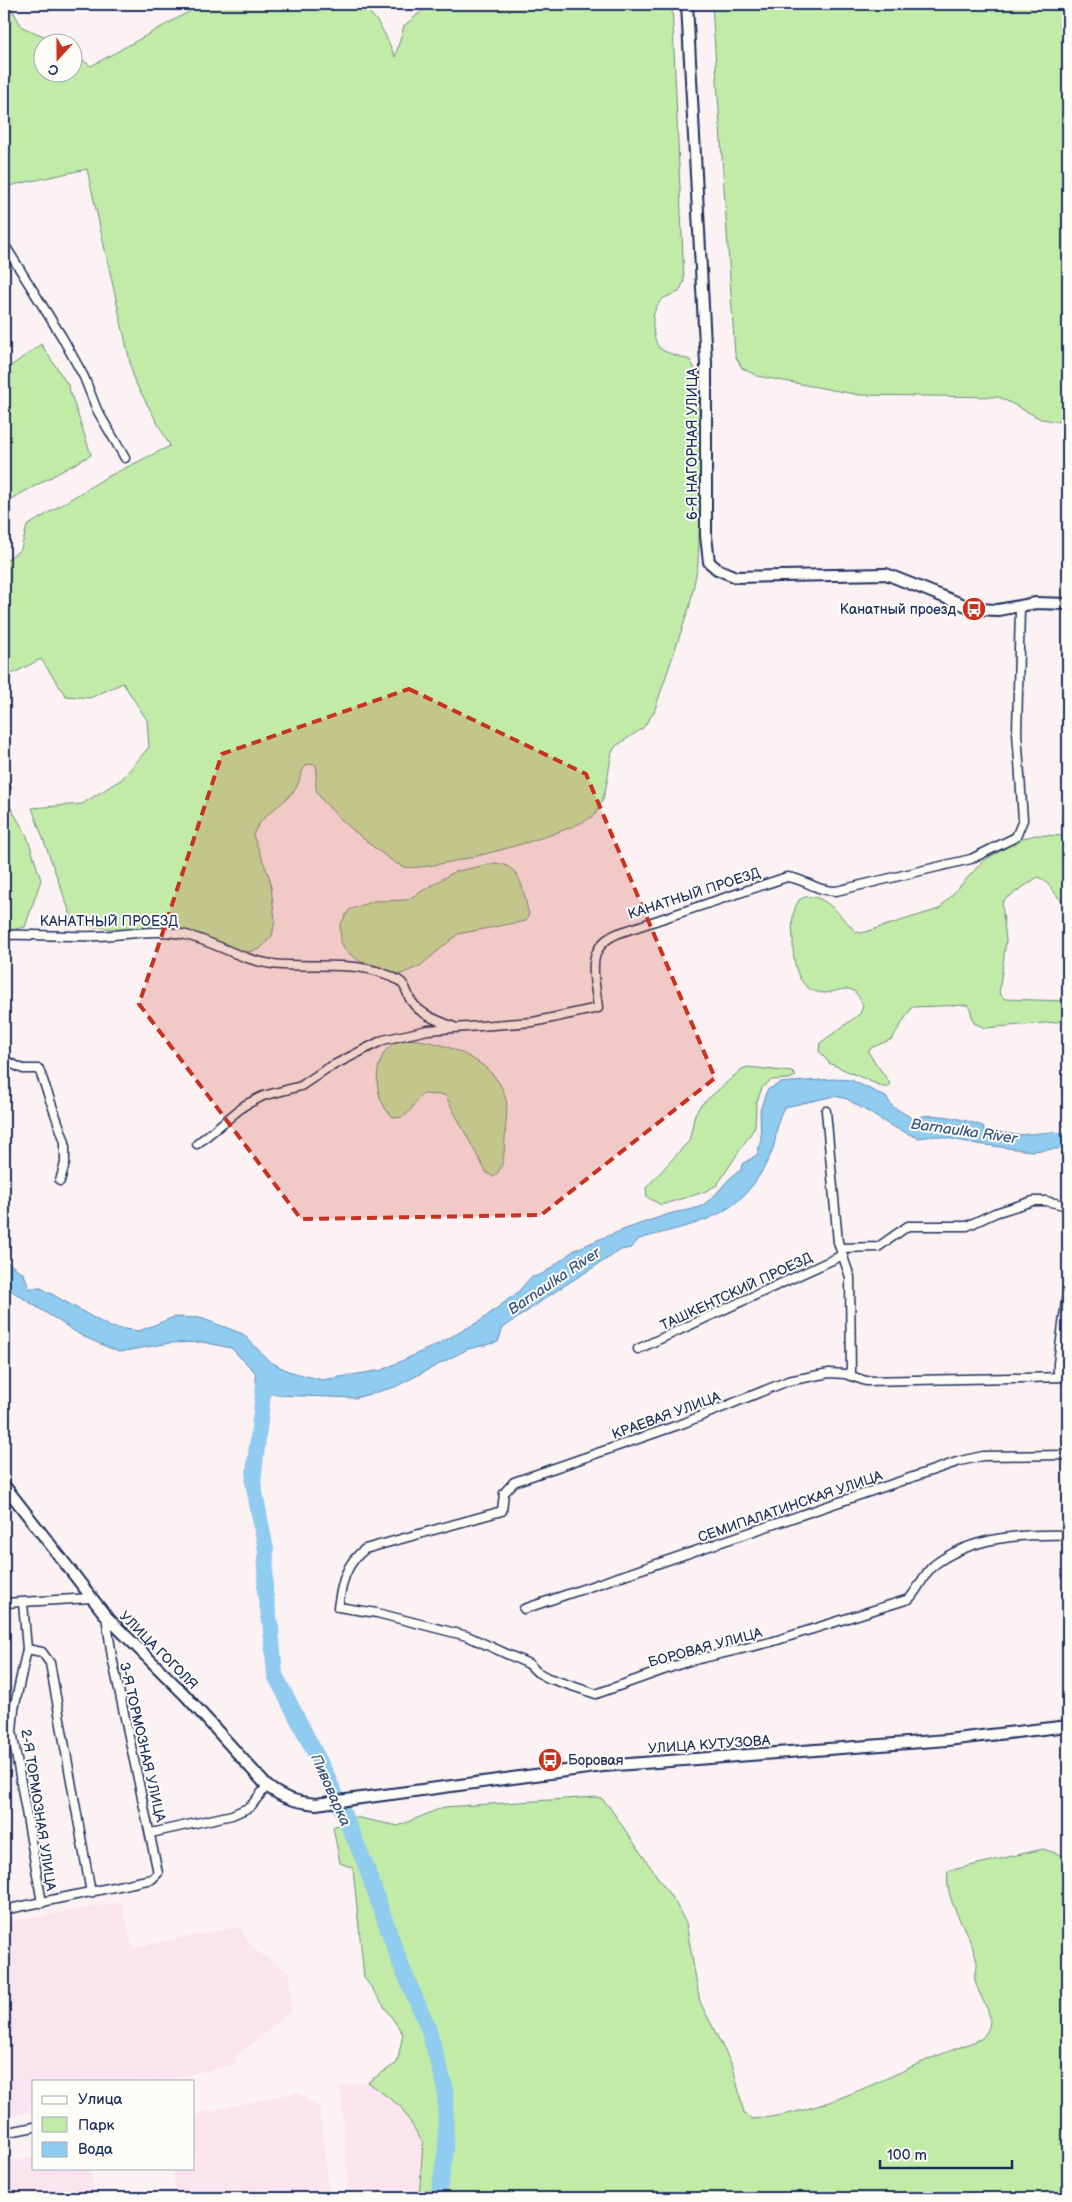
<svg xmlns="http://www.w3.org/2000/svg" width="1072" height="2202" font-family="'Balsamiq Sans',sans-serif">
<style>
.built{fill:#fbe4ee}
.green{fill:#c1eba7;stroke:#6e8d82}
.water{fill:#90cbf0;stroke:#618db6}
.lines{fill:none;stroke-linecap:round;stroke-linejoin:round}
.river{stroke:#90cbf0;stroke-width:16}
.street-casing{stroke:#1b2f5e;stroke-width:11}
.secondary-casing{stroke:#1b2f5e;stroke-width:14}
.street{stroke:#fdfcf7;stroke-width:8}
.secondary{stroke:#fdfcf7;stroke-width:10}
.marked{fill:#c8321e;fill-opacity:0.2;stroke:#c8321e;stroke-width:4;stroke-dasharray:10 6;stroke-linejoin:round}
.labels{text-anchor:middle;stroke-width:4;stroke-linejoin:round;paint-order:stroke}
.street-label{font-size:14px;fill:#1b2f5e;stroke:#fdfcf7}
.poi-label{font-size:14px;fill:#1b2f5e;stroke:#fdfcf7;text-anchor:end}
.water-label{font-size:15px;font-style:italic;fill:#385682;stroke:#fdfcf7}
</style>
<rect width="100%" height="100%" fill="#fcf1f3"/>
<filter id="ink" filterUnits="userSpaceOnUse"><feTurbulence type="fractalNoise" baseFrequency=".02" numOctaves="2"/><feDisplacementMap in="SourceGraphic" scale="10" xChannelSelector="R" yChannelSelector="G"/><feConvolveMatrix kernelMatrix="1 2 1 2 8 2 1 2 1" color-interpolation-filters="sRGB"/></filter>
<g filter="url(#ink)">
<g class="built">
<path d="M121,1902L133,1948L239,1927L252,1948L290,1973L291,2010L241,2053L235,2054L236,2064L160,2081H34V2111L4,2117V1923Z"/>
<path d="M368,2082L401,2107L423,2143L419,2198H349L341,2086Z"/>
<path d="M297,2092L319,2107L330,2198H177L171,2168H194V2115Z"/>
<path d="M34,2157V2168H89L96,2198H4V2163Z"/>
</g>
<g class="green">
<path d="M4,4H9L22,27L58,42H42V72H72L73,53L91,66L203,4H356C377,12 387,38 395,57L404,26L430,4H672L684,281L679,292C674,294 668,296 664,298C649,309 651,334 659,348L666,352L690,360L697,373L702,465L698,564L690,605L654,712L643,728L616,746L612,752C608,771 607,799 595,814C580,832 426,873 404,867C389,863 325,808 318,794C313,785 318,775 316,765L308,764C299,771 301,783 294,791C281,807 261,814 253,835L270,879L275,920L272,936L260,949L243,953L186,938L74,924L32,808L82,804L122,779L149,747L147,720L123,683L90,698L66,696L41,659L4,678V562L21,549L27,526L105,478L170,446L134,380L87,169L4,187Z"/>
<path d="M712,4H1068V423L1041,419L999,397L860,395L757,376L742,368L735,355Z"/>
<path d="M41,344L68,385L91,455L4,503V371Z"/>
<path d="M4,796L27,836L41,880L25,927L7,931H4Z"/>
<path d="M1036,835L1068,836V905C1055,899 1051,882 1038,877L1004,900L1002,904L1006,941L999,993L1005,999L1064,1001L1068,1005C1068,1015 1067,1019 1057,1022L985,1028L974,1023L970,1009L967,1005L912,1007L892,1039L871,1048L868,1052L889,1082L890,1087H883L829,1063L819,1051L820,1043L860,1014L863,1006C861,1001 858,993 852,990C845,987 833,992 826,993C796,993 793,962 793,941C792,925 791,913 799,900C820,886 842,918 856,932L862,933L939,909L983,861L1020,839Z"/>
<path d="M495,863C523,865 522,891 529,914L526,921L458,934L420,966L401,974L390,973L359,961L346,951L341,942L340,925L349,910L373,901L407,900L454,872Z"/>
<path d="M404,1039C438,1039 495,1059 505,1096C509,1108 505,1125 505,1138C504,1151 505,1169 493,1177L486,1172L445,1095L422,1094C412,1104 410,1121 393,1117C370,1099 371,1046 404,1039Z"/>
<path d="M748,1067L792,1072L796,1076L789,1079L771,1080L762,1088L756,1104L755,1127L717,1185L704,1192L661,1205L647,1197L646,1188L689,1141L695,1114L700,1106L742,1069Z"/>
<path d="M595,1797L601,1798L608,1805L676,1904L686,1923L700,2002L733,2067L744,2113L752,2119C811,2115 868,2087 920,2063C940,2054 961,2047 981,2039C1002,2018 980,2003 975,1980C973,1973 978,1969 977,1962C972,1933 943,1903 948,1871L1043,1849L1068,1857V2198H419L423,2143L401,2107L368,2082L397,2063L403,2034L364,1977L353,1868L340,1863L333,1827L355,1817L398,1826L444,1807Z"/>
</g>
<path class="water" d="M833,1079L851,1080L886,1097L893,1107L914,1119C929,1110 966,1120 983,1126L984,1130L1017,1135L1053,1132L1068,1134V1148L1031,1151L977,1144L936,1136L918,1138L891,1126L847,1099L835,1096L785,1107C775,1119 778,1139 771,1154C740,1220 703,1221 639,1239L631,1248L621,1250L559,1289L503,1328L498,1342L468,1349L395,1387L355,1398L276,1395L257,1389L255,1372L231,1348L203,1342L170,1343L119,1352L82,1336L4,1286V1260L24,1274L29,1288H41L110,1327L139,1331L174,1317L201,1318L243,1334L269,1361L288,1371L322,1380L382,1370L438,1344L480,1321L518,1292L531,1277C548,1276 563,1255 579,1248C608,1235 638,1224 669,1214C678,1211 690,1211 699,1207C720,1196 723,1180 741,1170L742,1164L757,1155L761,1139L760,1110L767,1090L780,1083Z"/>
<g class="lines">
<path class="river" d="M265,1375L253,1482L266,1550L265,1591L271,1629L275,1675L327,1776L364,1861L400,1963L427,2025L445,2086L446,2149L438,2198"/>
<g class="street-casing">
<g id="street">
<path d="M4,244L62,337L84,377L97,410L125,458"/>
<path d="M4,782L6,787"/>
<path d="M4,935C35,934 67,937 99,936C127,935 158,928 186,935C215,942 241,960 272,964C313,969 360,958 398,980C408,986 406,995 412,1002C421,1015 439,1021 454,1027"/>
<path d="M4,1060L23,1069H39L65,1142V1163L60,1181"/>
<path d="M826,1111L838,1242L850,1277L851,1376"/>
<path d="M197,1144L245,1105L263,1096L301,1086L326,1069L383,1040L428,1030L533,1022L598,1008C595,977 583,947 619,933L787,877C806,879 815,891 836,891L971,859L1016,837L1023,820L1017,732L1020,608"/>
<path d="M840,1248L878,1247L908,1226H967L995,1213L1033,1201H1046L1068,1206"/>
<path d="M638,1349L843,1255"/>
<path d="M1058,1377V1363L1068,1286"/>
<path d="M1068,1377L866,1381L845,1374L829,1373L788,1381L684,1423L514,1482L504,1493L502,1511L365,1549C345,1564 342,1583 338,1607L377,1613L467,1636L529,1664L537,1672L548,1678L596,1694L686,1662L771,1642L909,1599C919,1589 923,1574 934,1565C972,1536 1023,1534 1068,1535"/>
<path d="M4,1603L92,1598"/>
<path d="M23,1603L27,1649L14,1709L12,1731L42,1903"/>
<path d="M524,1609L960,1461L983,1456L1068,1455"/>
<path d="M27,1649L42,1652L50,1663L91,1893"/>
<path d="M151,1833L232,1815L250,1807L267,1786"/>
<path d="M4,1910L152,1879L158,1873L112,1657L106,1616"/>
<path d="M4,2133L34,2127"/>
</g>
</g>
<g class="secondary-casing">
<g id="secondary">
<path d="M687,4L706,363V536L709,562L717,569L736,577L886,574L974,609L998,610L1036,603L1068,604"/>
<path d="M4,1485L106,1616L185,1695L267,1786C282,1798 296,1802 316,1804L603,1766L947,1740L1068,1726"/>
</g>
</g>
<use href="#street" class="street"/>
<use href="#secondary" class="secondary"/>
</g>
</g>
<path class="marked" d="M409,689L586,774L715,1078L541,1215L301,1219L139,1004L222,754Z"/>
<defs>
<g id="bus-disc" transform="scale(1.25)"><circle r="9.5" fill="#c8321e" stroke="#fdfcf7"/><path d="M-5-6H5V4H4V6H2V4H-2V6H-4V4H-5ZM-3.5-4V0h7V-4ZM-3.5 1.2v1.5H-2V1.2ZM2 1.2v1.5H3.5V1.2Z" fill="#fff"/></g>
</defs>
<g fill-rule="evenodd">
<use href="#bus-disc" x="974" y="609"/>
<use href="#bus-disc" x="550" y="1760"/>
</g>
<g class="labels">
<g class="street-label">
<text transform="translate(692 444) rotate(-90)" y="5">6-Я НАГОРНАЯ УЛИЦА</text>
<text transform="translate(694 893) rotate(-18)" y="5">КАНАТНЫЙ ПРОЕЗД</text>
<text x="109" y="926">КАНАТНЫЙ ПРОЕЗД</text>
<text transform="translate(736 1291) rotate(-25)" y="5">ТАШКЕНТСКИЙ ПРОЕЗД</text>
<text transform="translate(666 1415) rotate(-20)" y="5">КРАЕВАЯ УЛИЦА</text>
<text transform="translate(790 1506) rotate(-19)" y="5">СЕМИПАЛАТИНСКАЯ УЛИЦА</text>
<text transform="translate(705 1647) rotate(-15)" y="5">БОРОВАЯ УЛИЦА</text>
<text transform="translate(159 1650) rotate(45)" y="5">УЛИЦА ГОГОЛЯ</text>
<text transform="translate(143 1742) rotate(77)" y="5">3-Я ТОРМОЗНАЯ УЛИЦА</text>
<text transform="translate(709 1744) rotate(-4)" y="5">УЛИЦА КУТУЗОВА</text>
<text transform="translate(39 1810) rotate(81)" y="5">2-Я ТОРМОЗНАЯ УЛИЦА</text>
</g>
<g class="poi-label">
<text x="956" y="614">Канатный проезд</text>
<text x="568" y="1765" text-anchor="start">Боровая</text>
</g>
<g class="water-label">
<text transform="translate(964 1131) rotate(8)" y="5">Barnaulka River</text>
<text transform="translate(554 1281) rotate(-34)" y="5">Barnaulka River</text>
<text transform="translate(331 1790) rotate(66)" y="5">Пивоварка</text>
</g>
</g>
<rect width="1072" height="2202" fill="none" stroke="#fdfcf7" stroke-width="20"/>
<rect x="10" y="10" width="1052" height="2182" fill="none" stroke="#1b2f5e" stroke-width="2" filter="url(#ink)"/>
<rect x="32" y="2080" width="162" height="90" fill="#fdfcf7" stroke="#a3aaba"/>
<rect x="42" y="2096" width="25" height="8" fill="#fdfcf7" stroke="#a3aaba"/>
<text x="78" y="2104" font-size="15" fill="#1b2f5e">Улица</text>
<rect x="42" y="2117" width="25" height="15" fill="#c1eba7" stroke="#a3aaba"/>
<text x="78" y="2130" font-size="15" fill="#1b2f5e">Парк</text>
<rect x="42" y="2142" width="25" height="15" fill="#90cbf0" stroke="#a3aaba"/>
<text x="78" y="2154" font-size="15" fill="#1b2f5e">Вода</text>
<g transform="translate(58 58) rotate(201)"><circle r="24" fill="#fdfcf7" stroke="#a3aaba"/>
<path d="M0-4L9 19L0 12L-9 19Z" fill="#c8321e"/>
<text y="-8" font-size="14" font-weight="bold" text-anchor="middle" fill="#1b2f5e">С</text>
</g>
<path d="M880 2160v8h132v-8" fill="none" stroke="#1b2f5e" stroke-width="2.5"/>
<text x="887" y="2160" font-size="15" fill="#1b2f5e" stroke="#fdfcf7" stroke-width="4" paint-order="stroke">100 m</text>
</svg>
